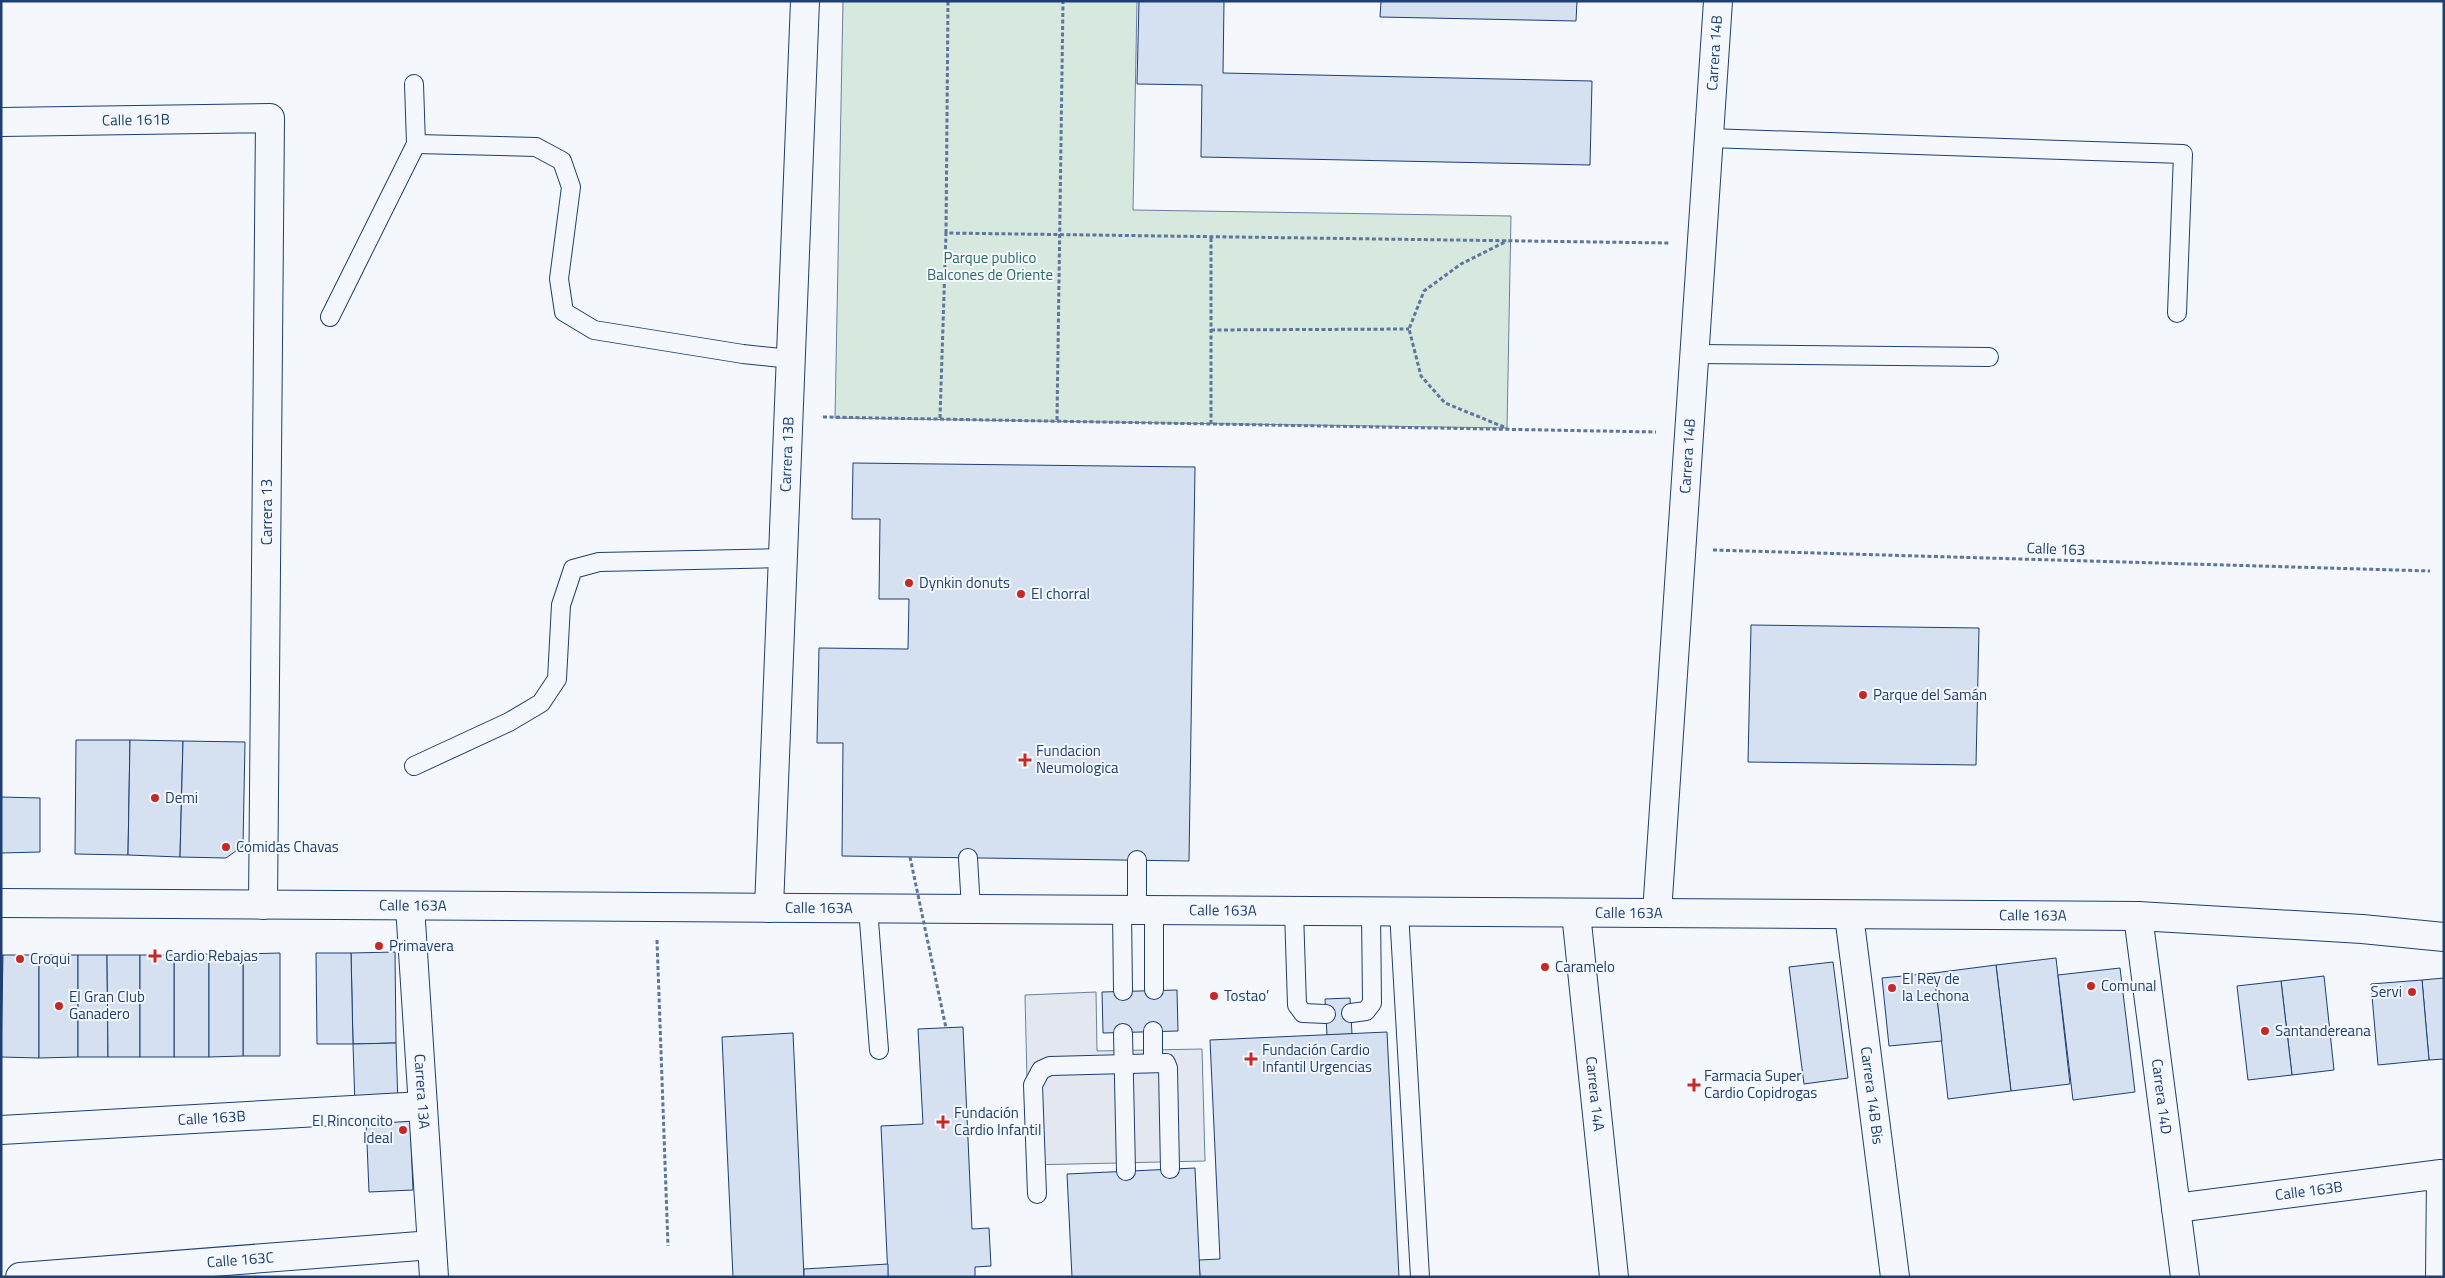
<svg xmlns="http://www.w3.org/2000/svg" width="2445" height="1278" font-family="'Titillium Web',sans-serif">
<style>
.green{fill:#d7e8df;stroke:#687fa3}
.parking{fill:#e3e8f0;stroke:#687fa3}
.building{fill:#d5e0f0;stroke:#1d3f73}
.lines{fill:none;stroke-linecap:round;stroke-linejoin:round}
.lane-casing{stroke:#1d3f73;stroke-width:20}
.street-casing{stroke:#1d3f73;stroke-width:30}
.secondary-casing{stroke:#1d3f73;stroke-width:30}
.path{stroke:#5e769c;stroke-width:3;stroke-dasharray:4 2.5;stroke-linecap:butt}
.lane{stroke:#f4f7fb;stroke-width:18}
.street{stroke:#f4f7fb;stroke-width:28}
.secondary{stroke:#f4f7fb;stroke-width:28}
.path-bridge{stroke:#5e769c;stroke-width:3;stroke-dasharray:4 2.5;stroke-linecap:butt}
.poi-dot{fill:#c62828;stroke:#f4f7fb;stroke-width:2}
.labels{text-anchor:middle;stroke-width:4;stroke-linejoin:round;paint-order:stroke}
.street-label{font-size:15px;fill:#1d3f73;stroke:#f4f7fb}
.park-label{font-size:15px;fill:#2c6c60;stroke:#f4f7fb}
.poi-label{font-size:15px;fill:#1d3f73;stroke:#f4f7fb;text-anchor:start}
</style>
<rect width="100%" height="100%" fill="#f4f7fb"/>
<path class="green" d="M843,1H1137L1133,210L1511,216L1507,428L835,418Z"/>
<path class="parking" d="M1096,992L1097,1051L1202,1049L1205,1161L1029,1165L1025,995Z"/>
<g class="building">
<path d="M1139,1H1224L1223,73L1592,81L1590,165L1201,157L1202,85L1137,84Z"/>
<path d="M1381,1H1577L1576,21L1380,17Z"/>
<path d="M853,463L1195,467L1189,861L842,856L843,743H817L819,648L908,649L909,599H879L880,519H852Z"/>
<path d="M1751,625L1979,628L1976,765L1748,762Z"/>
<path d="M76,740H130L128,855L75,854Z"/>
<path d="M130,740L183,741L180,857L128,855Z"/>
<path d="M183,741L245,742L243,846L226,858L180,857Z"/>
<path d="M1,797L40,798V852L1,853Z"/>
<path d="M395,952L396,1043L353,1044L351,953Z"/>
<path d="M280,953V1056H243V954Z"/>
<path d="M316,953H351L353,1044H317Z"/>
<path d="M209,954V1057H174V955Z"/>
<path d="M209,954H243V1056L209,1057Z"/>
<path d="M1,955H3L2,1012H1Z"/>
<path d="M3,955H39V1058L1,1057Z"/>
<path d="M39,955H78V1057L39,1058Z"/>
<path d="M78,955H107L108,1057H78Z"/>
<path d="M107,955H140V1057H108Z"/>
<rect x="140" y="955" width="34" height="102"/>
<path d="M2056,958L2070,1084L2011,1091L1996,965Z"/>
<path d="M1833,962L1848,1078L1804,1084L1789,967Z"/>
<path d="M1996,965L2011,1091L1948,1099L1934,973Z"/>
<path d="M2120,968L2135,1092L2073,1100L2058,975Z"/>
<path d="M1934,973L1942,1041L1889,1046L1882,978Z"/>
<path d="M2324,976L2334,1070L2292,1075L2281,981Z"/>
<path d="M2444,978V1059L2429,1060L2422,980Z"/>
<path d="M2422,980L2429,1060L2378,1065L2371,984Z"/>
<path d="M2281,981L2292,1075L2248,1080L2237,986Z"/>
<path d="M1177,990L1178,1031L1103,1033L1102,992Z"/>
<path d="M1350,998L1352,1034L1327,1035L1325,999Z"/>
<path d="M963,1027L972,1229L989,1228L991,1266L975,1267V1277H888L881,1126L923,1124L918,1029Z"/>
<path d="M1387,1032L1399,1277H1200L1199,1260L1220,1259L1210,1040Z"/>
<path d="M793,1033L804,1277H733L722,1037Z"/>
<path d="M396,1043L398,1105L355,1106L353,1044Z"/>
<path d="M410,1117L413,1190L369,1192L366,1119Z"/>
<path d="M1195,1168L1200,1277H1072L1067,1174Z"/>
<path d="M888,1264V1277H804V1269Z"/>
</g>
<g class="lines">
<g class="lane-casing">
<g id="lane">
<path d="M1709,138L2183,154L2177,313"/>
<path d="M416,144L536,147L562,161L571,187L559,279L564,312L594,330L743,354L791,359"/>
<path d="M330,317L416,144L414,84"/>
<path d="M1695,354L1989,357"/>
<path d="M414,766L509,722L541,703L557,679L561,605L573,569L599,562L783,558"/>
<path d="M968,858L971,909"/>
<path d="M1137,860V910"/>
<path d="M868,908L879,1050"/>
<path d="M1122,910L1123,991"/>
<path d="M1294,911L1297,1005L1303,1013L1326,1014"/>
<path d="M1399,912L1420,1277"/>
<path d="M1154,990V910"/>
<path d="M1351,1013L1366,1011L1372,1003L1371,912"/>
<path d="M1123,1033L1126,1171"/>
<path d="M1153,1062V1031"/>
<path d="M1037,1194L1033,1085L1041,1070L1050,1066L1166,1063L1168,1068L1170,1169"/>
</g>
</g>
<g class="street-casing">
<g id="street">
<path id="s1" d="M1,122L270,118L263,905"/>
<path id="s2" d="M410,906L434,1277"/>
<path id="s3" d="M769,908L805,1"/>
<path id="s4" d="M1576,913L1614,1277"/>
<path id="s5" d="M1657,913L1718,1"/>
<path id="s6" d="M1849,915L1895,1277"/>
<path id="s7" d="M2138,916L2185,1277"/>
<path id="s8" d="M1,1130L423,1106"/>
<path id="s9" d="M2176,1208L2441,1174L2440,1277"/>
<path id="s10" d="M20,1277L432,1245"/>
</g>
</g>
<g class="secondary-casing">
<g id="secondary">
<path id="s11" d="M1,903L2138,916L2362,929L2444,937"/>
</g>
</g>
<g class="path">
<path d="M946,233L948,1"/>
<path d="M1211,330L1409,329"/>
<path d="M823,417L1656,432"/>
<path d="M940,418L946,233L1669,243"/>
<path d="M1057,420L1063,1"/>
<path d="M1211,424V237"/>
<path d="M1504,427L1445,403L1421,376L1409,329L1424,291L1461,264L1507,241"/>
<path d="M1713,550L2430,571"/>
<path d="M657,940L668,1246"/>
</g>
<use href="#lane" class="lane"/>
<use href="#street" class="street"/>
<use href="#secondary" class="secondary"/>
<path class="path-bridge" d="M910,857L946,1028"/>
</g>
<g class="poi-dot">
<circle cx="909" cy="583" r="5"/>
<circle cx="1021" cy="594" r="5"/>
<circle cx="1863" cy="695" r="5"/>
<path d="M1022.5 752.5h5v5h5v5h-5v5h-5v-5h-5v-5h5z"/>
<circle cx="155" cy="798" r="5"/>
<circle cx="226" cy="847" r="5"/>
<circle cx="379" cy="946" r="5"/>
<path d="M152.5 948.5h5v5h5v5h-5v5h-5v-5h-5v-5h5z"/>
<circle cx="20" cy="959" r="5"/>
<circle cx="1545" cy="967" r="5"/>
<circle cx="2091" cy="986" r="5"/>
<circle cx="1892" cy="988" r="5"/>
<circle cx="2412" cy="992" r="5"/>
<circle cx="1214" cy="996" r="5"/>
<circle cx="59" cy="1006" r="5"/>
<circle cx="2265" cy="1031" r="5"/>
<path d="M1248.5 1051.5h5v5h5v5h-5v5h-5v-5h-5v-5h5z"/>
<path d="M1691.5 1077.5h5v5h5v5h-5v5h-5v-5h-5v-5h5z"/>
<path d="M940.5 1114.5h5v5h5v5h-5v5h-5v-5h-5v-5h5z"/>
<circle cx="403" cy="1130" r="5"/>
</g>
<g class="labels">
<g class="street-label">
<text dy="5" stroke="none"><textPath href="#s5" startOffset="862">Carrera 14B</textPath></text>
<text dy="5" stroke="none"><textPath href="#s1" startOffset="135">Calle 161B</textPath></text>
<text dy="5" stroke="none"><textPath href="#s3" startOffset="454">Carrera 13B</textPath></text>
<text dy="5" stroke="none"><textPath href="#s5" startOffset="458">Carrera 14B</textPath></text>
<text transform="translate(267 512) rotate(-90)" y="5">Carrera 13</text>
<text transform="translate(2056 549) rotate(2)" y="5">Calle 163</text>
<text dy="5" stroke="none"><textPath href="#s11" startOffset="412">Calle 163A</textPath></text>
<text dy="5" stroke="none"><textPath href="#s11" startOffset="818">Calle 163A</textPath></text>
<text dy="5" stroke="none"><textPath href="#s11" startOffset="1222">Calle 163A</textPath></text>
<text dy="5" stroke="none"><textPath href="#s11" startOffset="1628">Calle 163A</textPath></text>
<text dy="5" stroke="none"><textPath href="#s11" startOffset="2032">Calle 163A</textPath></text>
<text dy="5" stroke="none"><textPath href="#s2" startOffset="186">Carrera 13A</textPath></text>
<text dy="5" stroke="none"><textPath href="#s4" startOffset="182">Carrera 14A</textPath></text>
<text dy="5" stroke="none"><textPath href="#s6" startOffset="182">Carrera 14B Bis</textPath></text>
<text dy="5" stroke="none"><textPath href="#s7" startOffset="182">Carrera 14D</textPath></text>
<text dy="5" stroke="none"><textPath href="#s8" startOffset="211">Calle 163B</textPath></text>
<text dy="5" stroke="none"><textPath href="#s9" startOffset="134">Calle 163B</textPath></text>
<text dy="5" stroke="none"><textPath href="#s10" startOffset="221">Calle 163C</textPath></text>
</g>
<g class="park-label">
<text x="990" y="263">Parque publico<tspan x="990" dy="17">Balcones de Oriente</tspan></text>
</g>
<g class="poi-label">
<text x="919" y="588">Dynkin donuts</text>
<text x="1031" y="599">El chorral</text>
<text x="1873" y="700">Parque del Samán</text>
<text x="1036" y="756">Fundacion<tspan x="1036" dy="17">Neumologica</tspan></text>
<text x="165" y="803">Demi</text>
<text x="236" y="852">Comidas Chavas</text>
<text x="389" y="951">Primavera</text>
<text x="165" y="961">Cardio Rebajas</text>
<text x="30" y="964">Croqui</text>
<text x="1555" y="972">Caramelo</text>
<text x="1902" y="984">El Rey de<tspan x="1902" dy="17">la Lechona</tspan></text>
<text x="2101" y="991">Comunal</text>
<text x="2402" y="997" text-anchor="end">Servi</text>
<text x="1224" y="1001">Tostao’</text>
<text x="69" y="1002">El Gran Club<tspan x="69" dy="17">Ganadero</tspan></text>
<text x="2275" y="1036">Santandereana</text>
<text x="1262" y="1055">Fundación Cardio<tspan x="1262" dy="17">Infantil Urgencias</tspan></text>
<text x="1704" y="1081">Farmacia Super<tspan x="1704" dy="17">Cardio Copidrogas</tspan></text>
<text x="954" y="1118">Fundación<tspan x="954" dy="17">Cardio Infantil</tspan></text>
<text x="393" y="1126" text-anchor="end">El Rinconcito<tspan x="393" dy="17">Ideal</tspan></text>
</g>
</g>
<rect width="2445" height="1278" fill="none" stroke="#1d3f73" stroke-width="5"/>
</svg>
